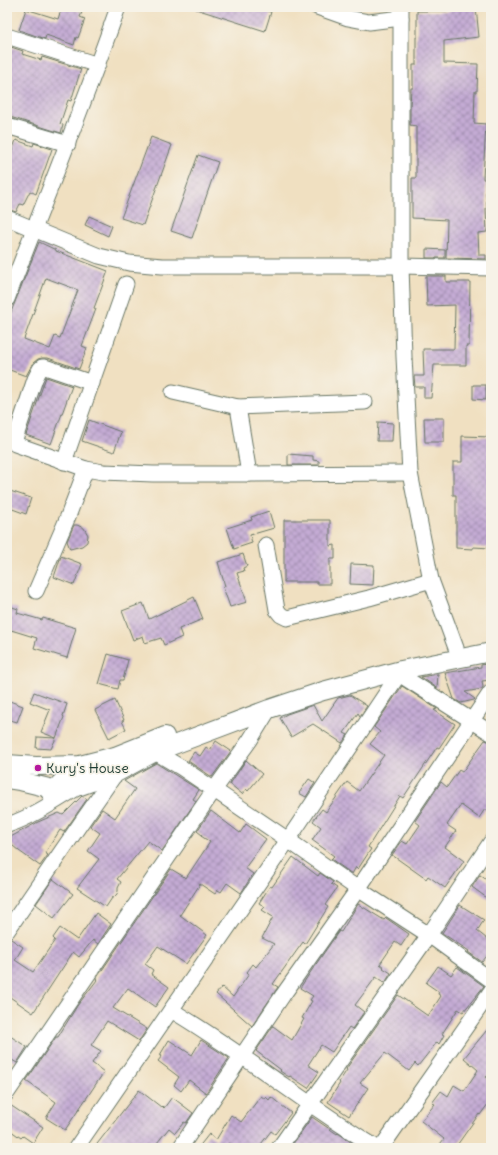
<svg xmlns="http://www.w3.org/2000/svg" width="498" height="1155" font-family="Delius,sans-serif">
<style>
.building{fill:url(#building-cross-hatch);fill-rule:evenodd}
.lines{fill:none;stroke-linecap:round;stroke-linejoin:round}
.minor-casing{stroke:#687665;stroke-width:17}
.major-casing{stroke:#687665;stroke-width:20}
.minor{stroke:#fff;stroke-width:15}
.major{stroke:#fff;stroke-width:18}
.poi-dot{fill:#b5179e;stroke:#f7f3e8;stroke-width:1.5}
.labels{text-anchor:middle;stroke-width:3.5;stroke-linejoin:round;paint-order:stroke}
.poi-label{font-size:14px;fill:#1f3d34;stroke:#f7f3e8;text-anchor:start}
</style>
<defs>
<pattern id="building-cross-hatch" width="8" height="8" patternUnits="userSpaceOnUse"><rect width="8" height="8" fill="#c4abd4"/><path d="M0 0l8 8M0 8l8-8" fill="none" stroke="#9f8cad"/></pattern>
</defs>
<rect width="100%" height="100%" fill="#f7f3e8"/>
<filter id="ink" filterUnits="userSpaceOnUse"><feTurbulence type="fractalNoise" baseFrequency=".025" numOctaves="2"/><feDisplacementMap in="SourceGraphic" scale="8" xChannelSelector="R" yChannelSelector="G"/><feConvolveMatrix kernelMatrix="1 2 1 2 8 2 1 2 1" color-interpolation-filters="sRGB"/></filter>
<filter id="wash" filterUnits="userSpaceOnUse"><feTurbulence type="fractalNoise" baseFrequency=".012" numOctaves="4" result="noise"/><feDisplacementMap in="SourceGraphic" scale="16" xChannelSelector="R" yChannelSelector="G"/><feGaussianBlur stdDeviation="0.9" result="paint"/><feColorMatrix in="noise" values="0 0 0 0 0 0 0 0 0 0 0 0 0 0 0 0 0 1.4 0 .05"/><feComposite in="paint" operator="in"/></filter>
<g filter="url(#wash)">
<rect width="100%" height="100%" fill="#f0e0c1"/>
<g id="blocks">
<g class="building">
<path d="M62,7H67L82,12L80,17L85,19L78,38L76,37L74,45L46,35L45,39L19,30L26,9L58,19Z"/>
<path d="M196,7H255L271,12L265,31L196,9Z"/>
<path d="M450,7H476L479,37L444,41V63L478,64L477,91H475L474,123L486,124L483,179H485L487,208H486L487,232L478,233L479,255H486V259L446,258L447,220L412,218V178H416V126L410,125V107L411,88H413V65H416V37H417V11H450Z"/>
<path d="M11,47L23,51L22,54L41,60L42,57L81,69L71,101L68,100L60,124L63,125L61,133L7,116V60Z"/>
<path d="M151,137L172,145L143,225L121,218Z"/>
<path d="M16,140L33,146L34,143L52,149L36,194L30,191L23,205L20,204L16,212L7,209V165Z"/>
<path d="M198,155L218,162L192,238L171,231Z"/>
<path d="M89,216L112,226L108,236L85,225Z"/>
<path d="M39,242L56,250V251L108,271L94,308L96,309L82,346L87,348L79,369L48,358H42L38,359L33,363L26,376L7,369V322ZM46,278L78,290L60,338L55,336L50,349L24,339Z"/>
<path d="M426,249L445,250V258H426Z"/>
<path d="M426,276H446V282H470L469,346H466V365H434L431,398H424V387H415L414,376H424L423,349H454L455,305L427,306Z"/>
<path d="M46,377L72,386L51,444L26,435Z"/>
<path d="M473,385H486V400L473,399Z"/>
<path d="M424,418H444V442H425Z"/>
<path d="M89,420L121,432L114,452L82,441Z"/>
<path d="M378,422L393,423L392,441H377Z"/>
<path d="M462,436L491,437V495H490L489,515H490L489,538H491V548L473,547V549L456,548V495H453V462H462Z"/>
<path d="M288,454L313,456V460L319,461V465H288Z"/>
<path d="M7,490L31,498L26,514L7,507Z"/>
<path d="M269,511L274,528L250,535L252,543L234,549L227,528L252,520L251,517Z"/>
<path d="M284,520H330V546L335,545V559H330V584H317V582H284Z"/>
<path d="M74,525H77L84,528L88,535L87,542L82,546L70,549L67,541Z"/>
<path d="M243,554L247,566L243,568L244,571L237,573L247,602L230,607L223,587L225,586L218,562Z"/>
<path d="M61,556L82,564L74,585L54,577Z"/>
<path d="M351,564L374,565L373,585L350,584Z"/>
<path d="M194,597L203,619L179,629L182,637L164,645L161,638L145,643L143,636L133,640L122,611L143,603L149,619Z"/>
<path d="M7,605L18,609L17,613L42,620L43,618L76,628L67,658L34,648L37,638L11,630L8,637H7Z"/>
<path d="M108,654L128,660L123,680H120L118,689L99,684Z"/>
<path d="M491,663V680L482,681L483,687L482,689L465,692L475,699L474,700L461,703L454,699L445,673L481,667V665Z"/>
<path d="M438,674L437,688L421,677Z"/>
<path d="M402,686L437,709L434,710L455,724L439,748L437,747L403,798L400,796L368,847L371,849L358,869L356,867L352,874L331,859L334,856L312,840L321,827L313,821L322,809L326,812L347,782L359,791L384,755L370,744L380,732L374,727Z"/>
<path d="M34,692L67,704L63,716L64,717L56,738L41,732L50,710L30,702Z"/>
<path d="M350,695L367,706L360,716L358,713L344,733L348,735L342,743L313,724L291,737L280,718L287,714L313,705L322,721L338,698Z"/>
<path d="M7,700L23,706L17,722L7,719Z"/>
<path d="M115,700L124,720L122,721L126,729L109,738L95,710Z"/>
<path d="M37,737L56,738L51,749L36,748Z"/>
<path d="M485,740L491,742V813L485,809L479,818L461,805L447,825L456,831L445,847L464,861L445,888L428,876L426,879L392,855L402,841L407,844L420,825L415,821L441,782L447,787L459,770L462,772Z"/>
<path d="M216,741L231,751L212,777L188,761L194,752L200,756L206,747L210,750Z"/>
<path d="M246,760L262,774L248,791L246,789L242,794L230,784Z"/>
<path d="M156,763L199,790L193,799L196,801L162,851L148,841L117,879L121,882L118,888V891L117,894L114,897L112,898L106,907L77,888L99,859L88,851L100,833L90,826L102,809L115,818L135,789L124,781Z"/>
<path d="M309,779L315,783L306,797L299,793Z"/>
<path d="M82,796L87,799L64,832L60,830L45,853L48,855L40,866L19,851L7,841V839L38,822L59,813L63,815Z"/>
<path d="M211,811L240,833L246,824L266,839L245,868L253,874L241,893L227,883L221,892L218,890L215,894L200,884L180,915L207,935L186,964L158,946L145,964L153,970L151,974L169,987L155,1007L128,988L113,1008L147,1029L139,1041L107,1021L91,1045L101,1051L92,1063L104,1072L65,1130L46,1118L56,1102L26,1081L56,1037H58L77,1006L97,980L96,979L171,869L186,878L210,842L201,836L202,835L197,831Z"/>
<path d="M293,857L318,876L320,873L333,882L331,884L337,888L325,905L328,907L305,944L303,942L273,984L278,987L252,1026L216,994L222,987L233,997L249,974L247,972L253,964L256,967L274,944L262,938L273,917L262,910L265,907L259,903L270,886L272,887Z"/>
<path d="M480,875L491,883V901L472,887Z"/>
<path d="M53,879L73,894L54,918L36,904Z"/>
<path d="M358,904L384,920L386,918L409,934L401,946L395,942L380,964L384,967L383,968L391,973L385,983L376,977L355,1005L364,1012L352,1029L349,1027L332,1052L321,1045L308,1065L319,1072L308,1088L290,1076L289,1077L280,1071L281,1070L256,1051L273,1026L292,1040L304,1019L302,1018L312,1001L310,1000L313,996L300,988L312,970L339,931L341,932Z"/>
<path d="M460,905L484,920L477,931L491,942V951L482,962L468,952L469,951L442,933Z"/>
<path d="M96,913L111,924L98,944L93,940L79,957L73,952L33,1013L7,995V940L11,939L23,947L15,960L33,972L55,940L53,938L60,928L77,940Z"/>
<path d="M438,966L451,975L457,967L484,986L463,1012L458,1009L442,1034L444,1035L439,1044L437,1042L418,1066L415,1063L409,1071L385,1053L360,1083L368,1088L349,1116L328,1102L340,1083L339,1082L347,1070L346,1069L398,995L428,1016L441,996L438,994L439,992L426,983Z"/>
<path d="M491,1025V1072L486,1077L491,1081V1100L480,1115L479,1114L455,1148H437L444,1139L421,1121L435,1104L432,1103L441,1091L448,1096L454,1085L464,1091L478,1070L464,1058Z"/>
<path d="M7,1034L27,1047L17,1063L7,1057Z"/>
<path d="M169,1040L192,1055L201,1040L229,1058L206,1093L189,1080L181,1091L174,1085L179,1077L158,1061L162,1056L160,1055Z"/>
<path d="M139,1090L161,1107L162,1106L164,1108L172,1097L193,1113L186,1123L184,1122L175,1133L169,1128L153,1148H94Z"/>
<path d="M261,1096L265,1099L266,1097L269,1100L271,1097L291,1113L275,1134L271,1131L258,1148H235L229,1143L226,1147L227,1148H198L209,1134L216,1140L231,1115L241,1122Z"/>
<path d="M7,1103L43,1127L33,1143L23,1136L21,1138L7,1128Z"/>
<path d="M312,1117L337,1134L338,1133L359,1148H290Z"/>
</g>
</g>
</g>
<g filter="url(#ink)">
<use href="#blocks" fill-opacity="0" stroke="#687665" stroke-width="1"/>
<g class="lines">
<g class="minor-casing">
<g id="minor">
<path d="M317,7L348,18L369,22L401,18"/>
<path d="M401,7V266L404,357L410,473L431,580L456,648"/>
<path d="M7,36L98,65"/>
<path d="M7,126L68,144"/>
<path d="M7,218L99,256L129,263L162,266H401L491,268"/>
<path d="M7,299C44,202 84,105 118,7"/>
<path d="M92,383L45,367H42L40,369L35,379L14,442L15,444L86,469L103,472L153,474H249L410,473"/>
<path d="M173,392L238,407L365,402"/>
<path d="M238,407L249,474"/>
<path d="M64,462L126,284"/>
<path d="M266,545L277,610L281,615L287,618L369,598L431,580"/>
<path d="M36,591L67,519L86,469"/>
<path d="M401,670L399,674L491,733"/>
<path d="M155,752L182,768L288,840L358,889L429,935L491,980"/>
<path d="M49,793L75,766"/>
<path d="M8,825C34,816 57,800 80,786C83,778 83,773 80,765"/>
<path d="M7,931L81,823L116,773"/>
<path d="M171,1010C210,1033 246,1059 283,1085C314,1107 345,1128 377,1148"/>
<path d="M7,1093L214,790L250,740L269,709"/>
<path d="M76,1148L288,840L399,674"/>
<path d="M180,1148L283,995L358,889L491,692"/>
<path d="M279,1148L429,935L491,842"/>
<path d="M381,1148L491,991"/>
</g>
</g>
<g class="major-casing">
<g id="major">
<path d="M7,764L36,766L80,765L115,756L165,736"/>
<path d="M7,779L20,781L53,789L80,786L116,773L155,752L269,709L323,691L401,670L491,652"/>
</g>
</g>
<use href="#minor" class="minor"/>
<use href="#major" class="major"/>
</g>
</g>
<circle class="poi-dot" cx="38" cy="768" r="4"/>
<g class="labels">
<g class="poi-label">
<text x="46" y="773">Kury's House</text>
</g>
</g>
<rect width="498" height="1155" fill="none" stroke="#f7f3e8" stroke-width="24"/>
</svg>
